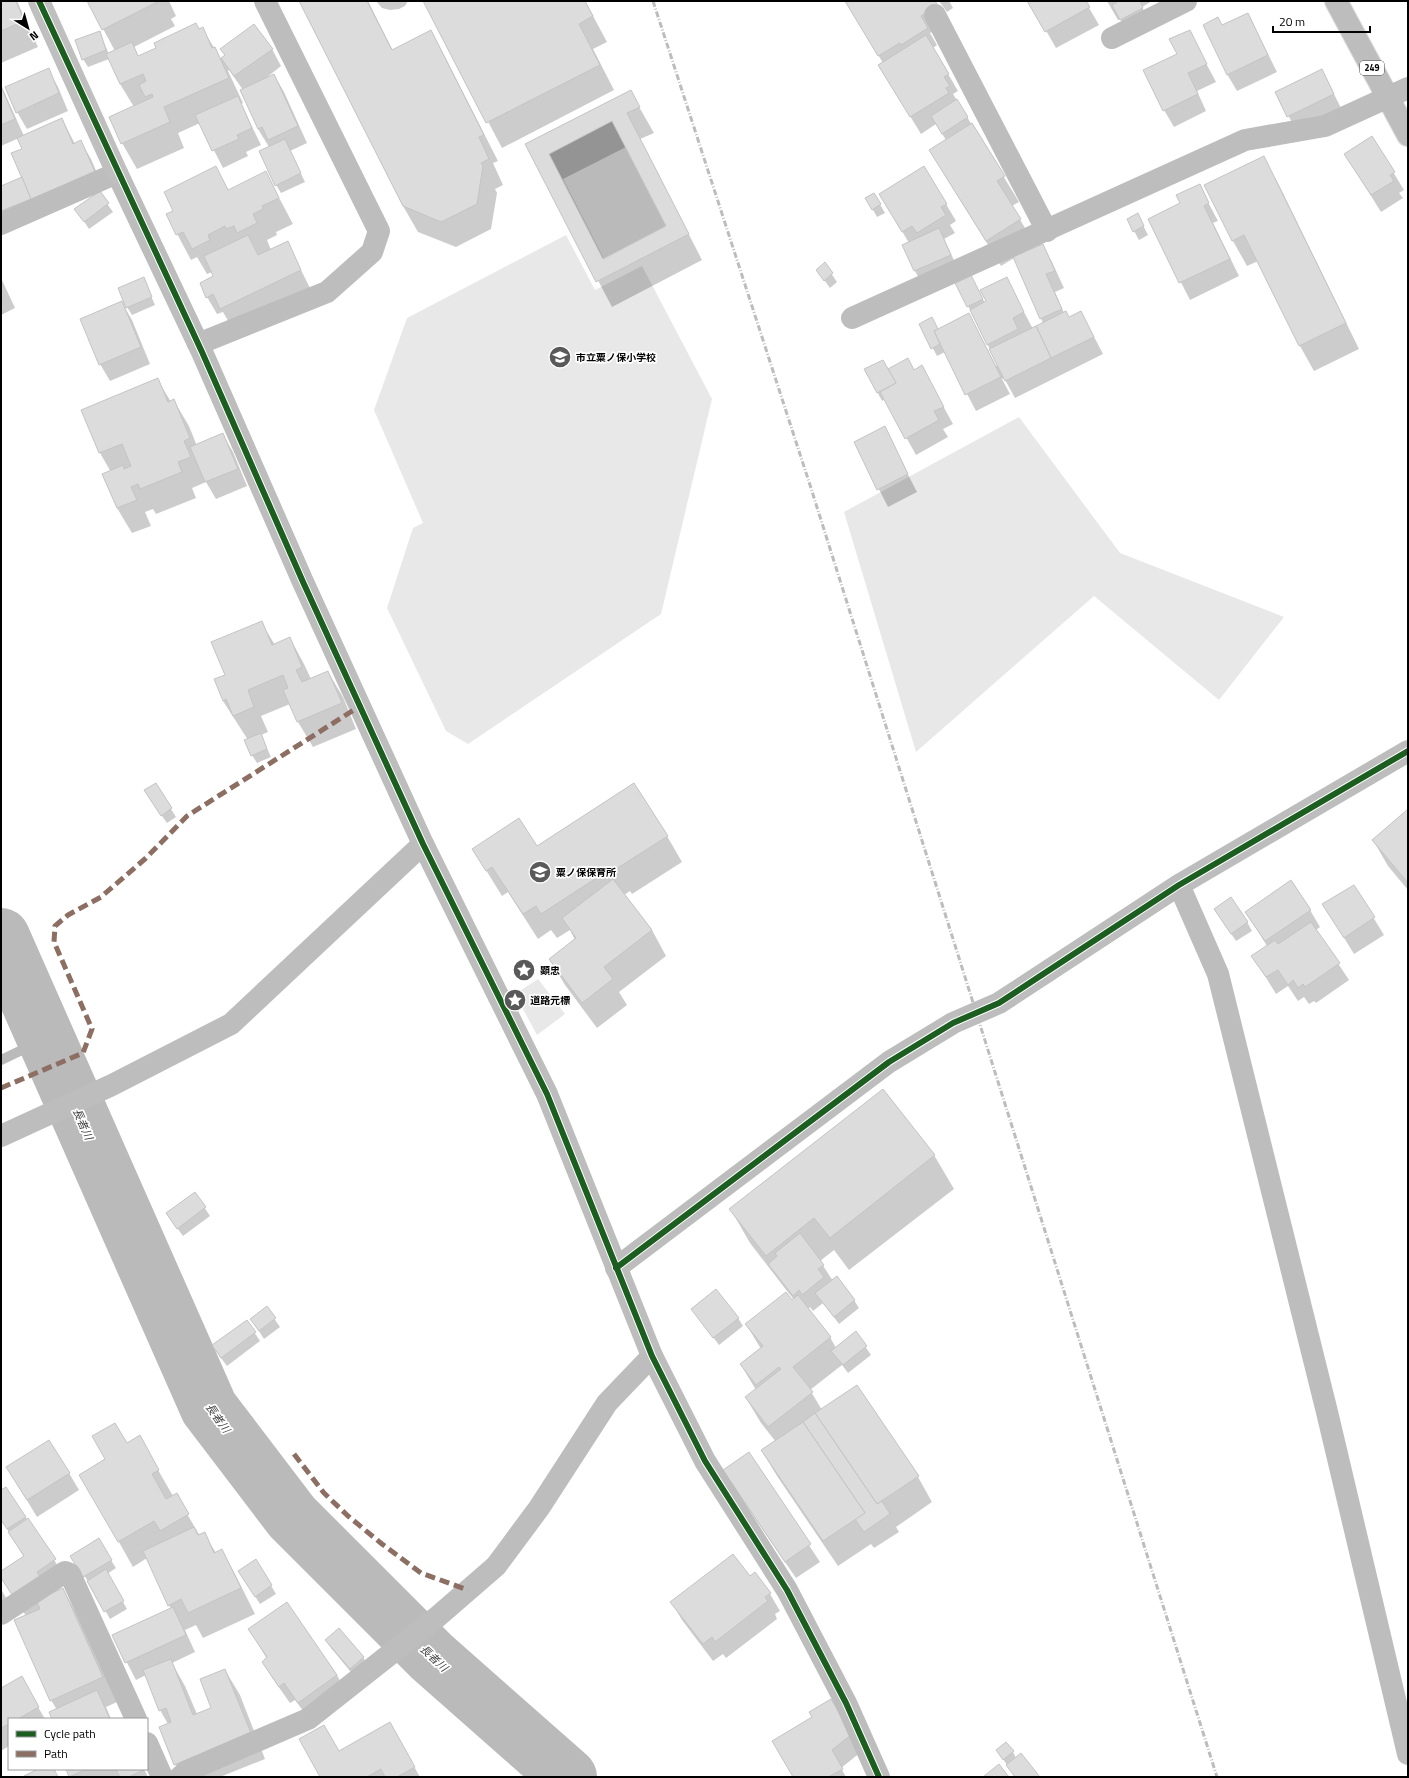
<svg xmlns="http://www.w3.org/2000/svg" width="1409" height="1778" font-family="'Titillium Web','Noto Sans JP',sans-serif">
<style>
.green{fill:#e8e8e8}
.water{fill:#bababa}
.shadow{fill:#0003;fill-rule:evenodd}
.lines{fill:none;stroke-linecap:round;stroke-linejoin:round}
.stream{stroke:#bababa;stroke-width:10}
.river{stroke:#bababa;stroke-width:58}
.building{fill:#dcdcdc;stroke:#c4c4c4;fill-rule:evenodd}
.highway-casing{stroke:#dbdbdb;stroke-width:24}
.path{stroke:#b8b8b8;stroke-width:2.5;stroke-dasharray:1 2;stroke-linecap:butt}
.street{stroke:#bdbdbd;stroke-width:22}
.secondary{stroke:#bfbfbf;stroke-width:22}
.highway{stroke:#bdbdbd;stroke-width:22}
.rail{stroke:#bdbdbd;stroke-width:3;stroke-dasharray:6 2 1 2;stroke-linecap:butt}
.quiet{stroke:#8d6e63;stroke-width:5;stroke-dasharray:10 5;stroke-linecap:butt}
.cycleway-casing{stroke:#fff;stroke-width:8}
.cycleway{stroke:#1b5e20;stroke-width:6}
.labels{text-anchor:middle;stroke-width:3.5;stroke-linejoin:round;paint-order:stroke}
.shield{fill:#fff;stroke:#4c4c4c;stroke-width:1}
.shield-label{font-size:9px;font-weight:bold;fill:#000}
.poi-label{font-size:10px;font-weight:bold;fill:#000;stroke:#fff;text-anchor:start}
.water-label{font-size:11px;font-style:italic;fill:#3e3e3e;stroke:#fff}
</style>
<rect width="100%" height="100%" fill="#fff"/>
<g class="green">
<path d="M566,235L595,290L642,266L712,399L661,614L468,744L446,731L387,608L413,528L423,523L374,410L407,318Z"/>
<path d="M1019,417L1120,553L1284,617L1219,700L1094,596L916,752L844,512Z"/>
<path d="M538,979L565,1014L537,1035L515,994Z"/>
</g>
<path class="water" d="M612,121L666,226L603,259L549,154Z"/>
<g class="shadow">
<path d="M1,1H17L38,47L1,63Z"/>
<path d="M88,1H169L176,16L171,19L175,26L134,47L139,57L202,28L221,59L225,56L221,49H272L281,66L266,78L274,75L284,92L307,143L290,151L305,182L281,193L276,185L269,147L258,129L243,90L229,70L228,71L243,103L241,104L261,145L246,152L248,156L223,168L200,123L178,133L184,148L137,169L122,143L134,107L120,84L109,59L88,67L83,59L99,32L109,54L115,51Z"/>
<path d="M300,1H368L393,51L431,32L445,57L498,161L493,163L503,185L495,189L497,193L491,229L456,247L418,232L403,206Z"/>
<path d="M376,1H408L405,6L399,9L390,10L382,8Z"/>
<path d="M424,1H585L607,42L593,49L614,90L502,148Z"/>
<path d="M845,1H934L947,23L930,33L937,45L933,48L958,91L953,94L1019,202L1012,206L1035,245L1023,252L1024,253L1043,245L1052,262L1064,288L1055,292L1064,313L1069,318L1090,329L1103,354L1015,398L1004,378L1002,379L1010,394L976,411L945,352L937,356L920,324L938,330L969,315L996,366L998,365L968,306L975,284L985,303L1006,278L1033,329L1043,323L1014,258L1001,266L945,175L946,140L936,124L921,134L889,82L883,63Z"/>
<path d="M939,1H949L953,8L947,12Z"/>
<path d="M1029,1H1085L1099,25L1056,48Z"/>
<path d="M1107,1H1152L1142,7L1147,16L1126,28L1120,19L1118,20Z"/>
<path d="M1248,14L1277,72L1237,91L1227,74L1222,26Z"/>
<path d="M1189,31L1216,82L1197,91L1206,111L1174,127L1164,110L1178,55Z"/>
<path d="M48,70L58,87L68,111L27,129L17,112Z"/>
<path d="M1322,70L1343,112L1298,134L1276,92Z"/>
<path d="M1,85L24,136L62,119L75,144L81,142L91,159L104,189L1,233V187L23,178V149L19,138L1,146Z"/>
<path d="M630,91L654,133L640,139L702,260L612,307L527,145ZM626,147L667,227L604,259L563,179Z"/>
<path d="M1372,137L1404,190L1399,193L1403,198L1381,212L1345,154Z"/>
<path d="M1263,158L1278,183L1359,349L1314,371L1300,346L1258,261L1247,266L1233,241L1206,186Z"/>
<path d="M216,168L229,191L266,173L293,224L276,232L277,235L267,240L271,250L287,242L310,288L231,326L223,312L217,314L207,297L214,277L212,272L207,274L197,257L191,260L167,215L174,212Z"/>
<path d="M1199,185L1218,221L1213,223L1239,276L1190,300L1149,220L1182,203Z"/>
<path d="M99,192L113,212L89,229L76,209Z"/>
<path d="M874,194L885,213L877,217L867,199Z"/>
<path d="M946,204L956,221L950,225L955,233L944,239L960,273L924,288L915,271L904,245L909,243L890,211Z"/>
<path d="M1142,223L1148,235L1139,240L1134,231Z"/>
<path d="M825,264L837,282L830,288L817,270Z"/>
<path d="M1,278L15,308L1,315Z"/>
<path d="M143,278L155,305L132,315L127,307Z"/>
<path d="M122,303L132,320L150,364L110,381L100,364Z"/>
<path d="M866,370L914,371L931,384L953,424L943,429L948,437L916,455L885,399L882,401Z"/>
<path d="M157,379L171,402L174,401L189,426L197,446L223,435L233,452L247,486L216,499L206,482L192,488L196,498L156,514L153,509L145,512L151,526L132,533L117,508L103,475L111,472L100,453L82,411Z"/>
<path d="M884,428L917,492L888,507L855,442Z"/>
<path d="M261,622L275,645L290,638L304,664L311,679L328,672L343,697L356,729L313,747L298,722L290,704L261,716L268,732L261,735L271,757L257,763L252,755L248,740L223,701L226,676Z"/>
<path d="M150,799L171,809L176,817L167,823Z"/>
<path d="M1408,811V890L1388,866L1373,840Z"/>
<path d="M667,836L682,862L632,894L630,891L624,895L652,930L666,956L619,992L627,1005L597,1028L565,985L550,960L575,940L570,930L557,938L551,930L538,939L508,892L502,896L473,849L537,847Z"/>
<path d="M1354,886L1384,935L1354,954L1324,905Z"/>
<path d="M1310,910L1320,927L1316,930L1349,980L1316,1003L1314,1001L1309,1004L1304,997L1298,1001L1288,986L1276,994L1253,956L1267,946L1246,912Z"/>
<path d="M1220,917L1247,922L1252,931L1236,941Z"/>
<path d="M934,1155L954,1189L849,1270L834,1250L820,1261L833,1281L854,1300L859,1308L839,1324L823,1303L813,1311L810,1307L808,1309L830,1337L836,1348L856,1333L871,1355L848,1373L842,1365L810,1390L822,1410L918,1477L932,1502L896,1527L899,1532L874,1548L871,1544L838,1566L777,1476L762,1451L776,1442L761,1423L746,1398L756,1390L741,1365L761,1349L746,1324L794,1300L750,1243L731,1210Z"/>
<path d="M195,1193L210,1216L183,1236L172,1221Z"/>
<path d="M266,1307L280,1327L264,1339L251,1319Z"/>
<path d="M692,1309L738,1318L743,1326L719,1345Z"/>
<path d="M247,1321L260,1341L227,1366L218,1354Z"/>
<path d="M139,1437L173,1496L176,1495L200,1536L204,1533L216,1553L222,1550L236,1576L255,1614L203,1638L196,1625L185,1630L195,1652L172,1663L185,1686L197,1714L213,1708L225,1670L240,1695L265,1759L220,1777H182L175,1764L168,1724L160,1710L146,1675L136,1680L113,1636L171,1609L147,1558L133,1567L81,1475Z"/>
<path d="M749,1454L820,1562L796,1578L734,1488Z"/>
<path d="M69,1473L79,1490L37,1517L17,1484Z"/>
<path d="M1,1491L28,1520L65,1577L50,1595L63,1589L77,1614L117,1702L106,1707L111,1719H53L57,1710L51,1700L26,1616L1,1577V1572L24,1557L1,1519Z"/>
<path d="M98,1540L116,1568L107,1574L127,1609L110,1619L90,1584L76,1564Z"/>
<path d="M256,1560L276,1594L260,1604L244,1579Z"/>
<path d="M750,1578L770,1594L780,1611L775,1614L777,1619L726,1658L723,1654L713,1661L682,1620L672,1603Z"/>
<path d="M1,1589L9,1603L1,1607Z"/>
<path d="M286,1603L337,1675L346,1692L309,1719L295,1700L290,1703L273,1679L263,1662L267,1659L249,1629Z"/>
<path d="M326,1640L363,1657L368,1666L355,1677L331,1648Z"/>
<path d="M21,1678L45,1719H9V1746L1,1751V1689Z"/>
<path d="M831,1700L861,1752L841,1768L846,1777H794L813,1718Z"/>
<path d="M389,1723L420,1777H321L339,1752Z"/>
<path d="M997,1750L1013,1752L1016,1758L1039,1777H1015Z"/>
<path d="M67,1769H144L148,1777H121L120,1775L117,1777H71Z"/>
</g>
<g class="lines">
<path class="stream" d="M1,1060L45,1039"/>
<path class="river" d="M1,937L209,1408L292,1517L432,1657L568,1777"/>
</g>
<g class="building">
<path d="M1,1H16L24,21L1,31Z"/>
<path d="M87,1H159L102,30Z"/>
<path d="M299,1H367L392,50L431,30L484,135L479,137L489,159L481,163L483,166L477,204L441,222L403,206Z"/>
<path d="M423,1H585L593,16L579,24L600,65L486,123Z"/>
<path d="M845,1H935L938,6L921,16L928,28L901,45L900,43L878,56Z"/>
<path d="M1027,1H1086L1090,7L1045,32Z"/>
<path d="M1119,1H1140L1143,8L1120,20L1112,5Z"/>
<path d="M1248,13L1268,55L1227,75L1203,25L1218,17L1222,25Z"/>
<path d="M196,23L199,29L203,27L212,48L215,47L229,78L164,107L170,122L121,144L109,117L153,97L152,94L145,97L139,85L146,81L143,74L120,84L106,54L132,42L138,56L156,48L154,43Z"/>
<path d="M254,24L273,49L234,76L221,58L225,55L220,49Z"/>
<path d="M1190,30L1207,64L1188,73L1198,94L1163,111L1143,70L1177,54L1169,39Z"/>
<path d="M100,31L106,50L82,60L75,40Z"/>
<path d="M926,35L949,74L944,77L950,86L946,88L949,93L910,117L878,65Z"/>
<path d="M49,68L59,93L16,113L5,87Z"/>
<path d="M1322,69L1334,94L1287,117L1275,92Z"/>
<path d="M274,74L298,126L268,140L262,127L258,129L240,90Z"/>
<path d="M1,86L15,119L1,125Z"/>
<path d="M631,90L640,107L627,113L689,234L596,282L525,144ZM612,121L666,226L603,259L549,154Z"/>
<path d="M238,96L252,128L237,135L239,139L212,151L195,115Z"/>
<path d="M957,99L968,117L942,134L931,116Z"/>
<path d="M62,118L73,144L81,140L95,172L31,199L11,153L22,149L17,138Z"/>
<path d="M972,123L1005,176L997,181L1021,219L986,241L929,150Z"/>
<path d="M1372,136L1395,172L1390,175L1394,181L1371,195L1344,154Z"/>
<path d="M285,139L301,173L275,186L259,151Z"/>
<path d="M1264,156L1346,323L1299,346L1244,235L1232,241L1204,185Z"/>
<path d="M216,166L228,190L266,171L279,198L262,206L263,209L253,214L257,223L237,233L234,226L226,229L225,226L208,235L210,240L192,249L183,232L176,235L166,214L173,211L164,192Z"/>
<path d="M924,166L947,204L941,207L946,215L917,233L912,226L902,232L879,194Z"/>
<path d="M22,177L31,199L1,211V186Z"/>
<path d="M1200,184L1209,203L1204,206L1230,259L1179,283L1148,219L1180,203L1176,195Z"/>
<path d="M100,191L109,203L84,222L74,209Z"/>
<path d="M874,193L881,204L872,210L865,198Z"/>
<path d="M1138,213L1144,226L1133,232L1127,219Z"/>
<path d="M939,228L951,255L914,271L902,245Z"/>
<path d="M248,235L258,255L288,241L301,270L220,309L213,294L206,298L200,283L213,276L204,256Z"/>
<path d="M1043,244L1055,271L1046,274L1062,309L1040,319L1013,257Z"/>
<path d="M825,262L833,273L824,281L816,270Z"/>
<path d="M971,275L983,299L967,307L955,283Z"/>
<path d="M144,277L152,297L126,308L118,288Z"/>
<path d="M1007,277L1024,312L1013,318L1018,329L987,345L970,310L986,301L980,290Z"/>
<path d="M122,301L141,347L99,365L80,319Z"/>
<path d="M1066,311L1069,317L1081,311L1094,337L1051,358L1036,326Z"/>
<path d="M969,313L1001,377L965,395L934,331Z"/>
<path d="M932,317L938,329L934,331L940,344L931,349L919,324Z"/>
<path d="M1036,326L1051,358L1005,381L989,349Z"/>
<path d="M908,358L914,370L922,365L944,407L934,411L939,420L905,439L880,392L896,383L888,369Z"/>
<path d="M883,360L896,383L877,393L864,369Z"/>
<path d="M158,378L168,402L174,399L190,438L184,441L191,457L178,462L182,472L140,489L138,484L131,487L137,500L117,508L102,474L123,465L124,469L131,466L122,444L99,453L81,410Z"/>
<path d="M885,426L908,474L877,490L854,442Z"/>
<path d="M223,433L238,469L205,482L190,447Z"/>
<path d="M262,621L272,645L290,637L302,667L296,670L302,682L328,671L342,703L297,722L283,690L288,688L283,675L248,690L254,707L233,716L226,699L223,701L214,679L225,675L211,642Z"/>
<path d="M261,733L267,749L251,756L244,740Z"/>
<path d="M156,783L172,808L161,816L144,790Z"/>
<path d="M634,783L668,836L616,869L615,866L541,914L536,906L523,914L492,867L486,871L472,849L519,818L537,846Z"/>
<path d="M1408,809V883L1372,840Z"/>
<path d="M613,879L652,930L604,967L613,979L582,1003L549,959L576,938L562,918Z"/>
<path d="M1291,880L1311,910L1265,941L1245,912Z"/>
<path d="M1354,885L1375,917L1344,938L1322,904Z"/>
<path d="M1231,897L1248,922L1231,934L1214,909Z"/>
<path d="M1311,922L1340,963L1305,987L1303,984L1298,988L1293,980L1288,985L1278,970L1266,977L1251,956L1275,940L1278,944Z"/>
<path d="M883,1089L935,1155L830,1238L814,1218L766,1256L729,1209Z"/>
<path d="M195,1192L206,1207L177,1229L166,1213Z"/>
<path d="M800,1233L824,1265L818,1269L824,1277L802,1295L799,1290L793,1296L768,1264L777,1256L775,1253Z"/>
<path d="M837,1276L855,1300L834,1317L815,1293Z"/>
<path d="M716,1289L739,1318L713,1338L691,1309Z"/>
<path d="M786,1292L792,1300L798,1295L831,1337L793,1367L813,1392L768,1427L745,1397L781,1369L779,1367L756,1385L740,1364L763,1346L745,1324Z"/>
<path d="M267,1306L276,1318L259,1331L250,1319Z"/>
<path d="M247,1320L256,1332L221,1358L212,1345Z"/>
<path d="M856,1331L867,1346L843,1365L831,1351Z"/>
<path d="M857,1385L919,1476L877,1504L815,1413Z"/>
<path d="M815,1413L877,1504L882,1501L890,1514L864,1532L855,1519L865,1513L803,1422Z"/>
<path d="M803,1422L865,1513L823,1541L761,1450Z"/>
<path d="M115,1423L127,1443L140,1435L159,1470L152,1474L166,1499L177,1493L189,1514L160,1531L154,1521L118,1542L79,1475L105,1459L92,1436Z"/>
<path d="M49,1440L70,1473L27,1500L6,1467Z"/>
<path d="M749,1452L811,1544L785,1562L723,1470Z"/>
<path d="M6,1487L26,1517L7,1529L1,1520V1490Z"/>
<path d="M28,1518L56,1559L37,1572L43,1582L16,1601L1,1578V1571L24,1556L8,1532Z"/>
<path d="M194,1527L198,1535L205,1532L214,1553L222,1549L241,1588L188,1613L181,1599L168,1606L143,1551Z"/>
<path d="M99,1538L112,1560L83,1577L70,1556Z"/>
<path d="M733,1554L750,1576L755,1572L771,1593L765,1597L768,1601L715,1642L712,1637L703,1644L670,1602Z"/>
<path d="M256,1559L272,1585L255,1597L238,1571Z"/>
<path d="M106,1569L124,1601L104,1612L87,1581Z"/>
<path d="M63,1588L103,1677L50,1701L14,1620L40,1609L36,1600Z"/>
<path d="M287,1602L337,1675L298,1703L284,1683L279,1687L262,1662L267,1657L248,1629Z"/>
<path d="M173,1607L186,1635L125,1663L112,1635Z"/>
<path d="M339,1628L364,1657L350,1669L325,1640Z"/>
<path d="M171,1659L193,1715L211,1708L200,1679L225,1669L251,1733L174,1765L159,1727L171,1722L166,1708L159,1711L143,1670Z"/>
<path d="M22,1676L39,1707L18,1719H9V1724L1,1728V1688Z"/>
<path d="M97,1690L110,1719H52L49,1712Z"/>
<path d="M831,1699L852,1734L832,1750L843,1769L828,1777H793L772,1741L812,1717L809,1712Z"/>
<path d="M390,1722L415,1767L397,1777H385L381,1769L367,1777H320L299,1739L324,1725L339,1751Z"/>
<path d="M1006,1742L1014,1751L1003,1760L996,1750Z"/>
<path d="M1021,1753L1040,1777H1015L1006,1765Z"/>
<path d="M999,1764L1009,1777H983Z"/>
<path d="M38,1769H54L58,1777H25L24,1776Z"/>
<path d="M66,1769H87L69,1777Z"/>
<path d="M116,1769H145L129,1777H120Z"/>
</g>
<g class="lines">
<g class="highway-casing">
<path id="highway" d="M1336,1L1408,135"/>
</g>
<path class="path" d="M522,979L529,974"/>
<g class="street">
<path d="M935,15L1047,231"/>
<path d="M1112,38L1186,1"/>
<path d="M1,224L117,173L202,352L303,582L423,844L547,1094L652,1356L705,1461L787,1590L846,1703L879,1777"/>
<path d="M852,318L1245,140L1325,126L1408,88"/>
<path d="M198,344L327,292L372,252L379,231L265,1"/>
<path d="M1179,885L1218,974L1327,1412L1408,1754"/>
<path d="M1,1136L112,1085L231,1024L423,844"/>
<path d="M616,1268L889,1062L953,1023L999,1003L1179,885L1408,751"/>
<path d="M1,1614L65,1572L70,1574L136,1719"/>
<path d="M147,1743L162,1777"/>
<path d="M180,1777L187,1771L308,1719L436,1618L496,1566L539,1508L607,1403L652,1356"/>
</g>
<path class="secondary" d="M39,1L117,173"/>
<use href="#highway" class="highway"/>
<path class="rail" d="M653,1L810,485L1217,1777"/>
<g class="quiet">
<path d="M1,1088L83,1053L92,1029L54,942L55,926L68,915L101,897L146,858L187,816L360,706"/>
<path d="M294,1454L324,1493L348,1516L382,1544L421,1573L468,1590"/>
</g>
<g class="cycleway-casing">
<g id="cycleway">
<path d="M39,1L202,352L303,582L423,844L547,1094L652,1356L705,1461L787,1590L846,1703L879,1777"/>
<path d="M616,1268L889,1062L953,1023L999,1003L1179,885L1408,751"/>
</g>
</g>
<use href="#cycleway" class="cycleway"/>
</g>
<defs>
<g id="school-disc" transform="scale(1.15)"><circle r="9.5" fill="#595959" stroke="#fff"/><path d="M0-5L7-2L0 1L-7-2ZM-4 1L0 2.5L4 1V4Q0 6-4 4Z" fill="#fff"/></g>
<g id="sight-disc" transform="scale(1.15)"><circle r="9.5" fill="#595959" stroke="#fff"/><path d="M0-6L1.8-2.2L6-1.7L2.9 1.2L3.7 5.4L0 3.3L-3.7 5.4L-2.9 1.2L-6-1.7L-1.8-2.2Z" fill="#fff"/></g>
</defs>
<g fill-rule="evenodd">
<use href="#school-disc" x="560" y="357"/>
<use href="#school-disc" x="540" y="872"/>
<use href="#sight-disc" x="524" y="970"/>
<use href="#sight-disc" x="515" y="1000"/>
</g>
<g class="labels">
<rect class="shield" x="1360" y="61" width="24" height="14" rx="3"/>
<g class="shield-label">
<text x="1372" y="71">249</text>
</g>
<g class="poi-label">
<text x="576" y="361">市立粟ノ保小学校</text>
<text x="556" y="876">粟ノ保保育所</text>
<text x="540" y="974">顕忠</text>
<text x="530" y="1004">道路元標</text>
</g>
<g class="water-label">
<text transform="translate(83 1124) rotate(66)" y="4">長者川</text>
<text transform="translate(218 1418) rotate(55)" y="4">長者川</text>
<text transform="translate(434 1658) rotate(43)" y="4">長者川</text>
</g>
</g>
<rect width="1409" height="1778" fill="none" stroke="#000000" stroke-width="4"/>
<rect x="8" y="1718" width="140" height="52" fill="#ffffff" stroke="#999999"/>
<rect x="16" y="1731" width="20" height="6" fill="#1b5e20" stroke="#999999"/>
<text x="44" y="1738" font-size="12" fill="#000000">Cycle path</text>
<rect x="16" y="1751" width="20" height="6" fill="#8d6e63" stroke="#999999"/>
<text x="44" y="1758" font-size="12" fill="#000000">Path</text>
<g transform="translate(28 28) rotate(143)" stroke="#ffffff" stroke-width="3" paint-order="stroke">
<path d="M0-3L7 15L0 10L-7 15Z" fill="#000000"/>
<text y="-6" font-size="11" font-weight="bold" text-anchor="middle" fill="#000000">N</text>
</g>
<path d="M1273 26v6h97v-6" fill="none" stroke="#000000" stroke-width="2"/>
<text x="1279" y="26" font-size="12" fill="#000000" stroke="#ffffff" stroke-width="3" paint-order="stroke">20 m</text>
</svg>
